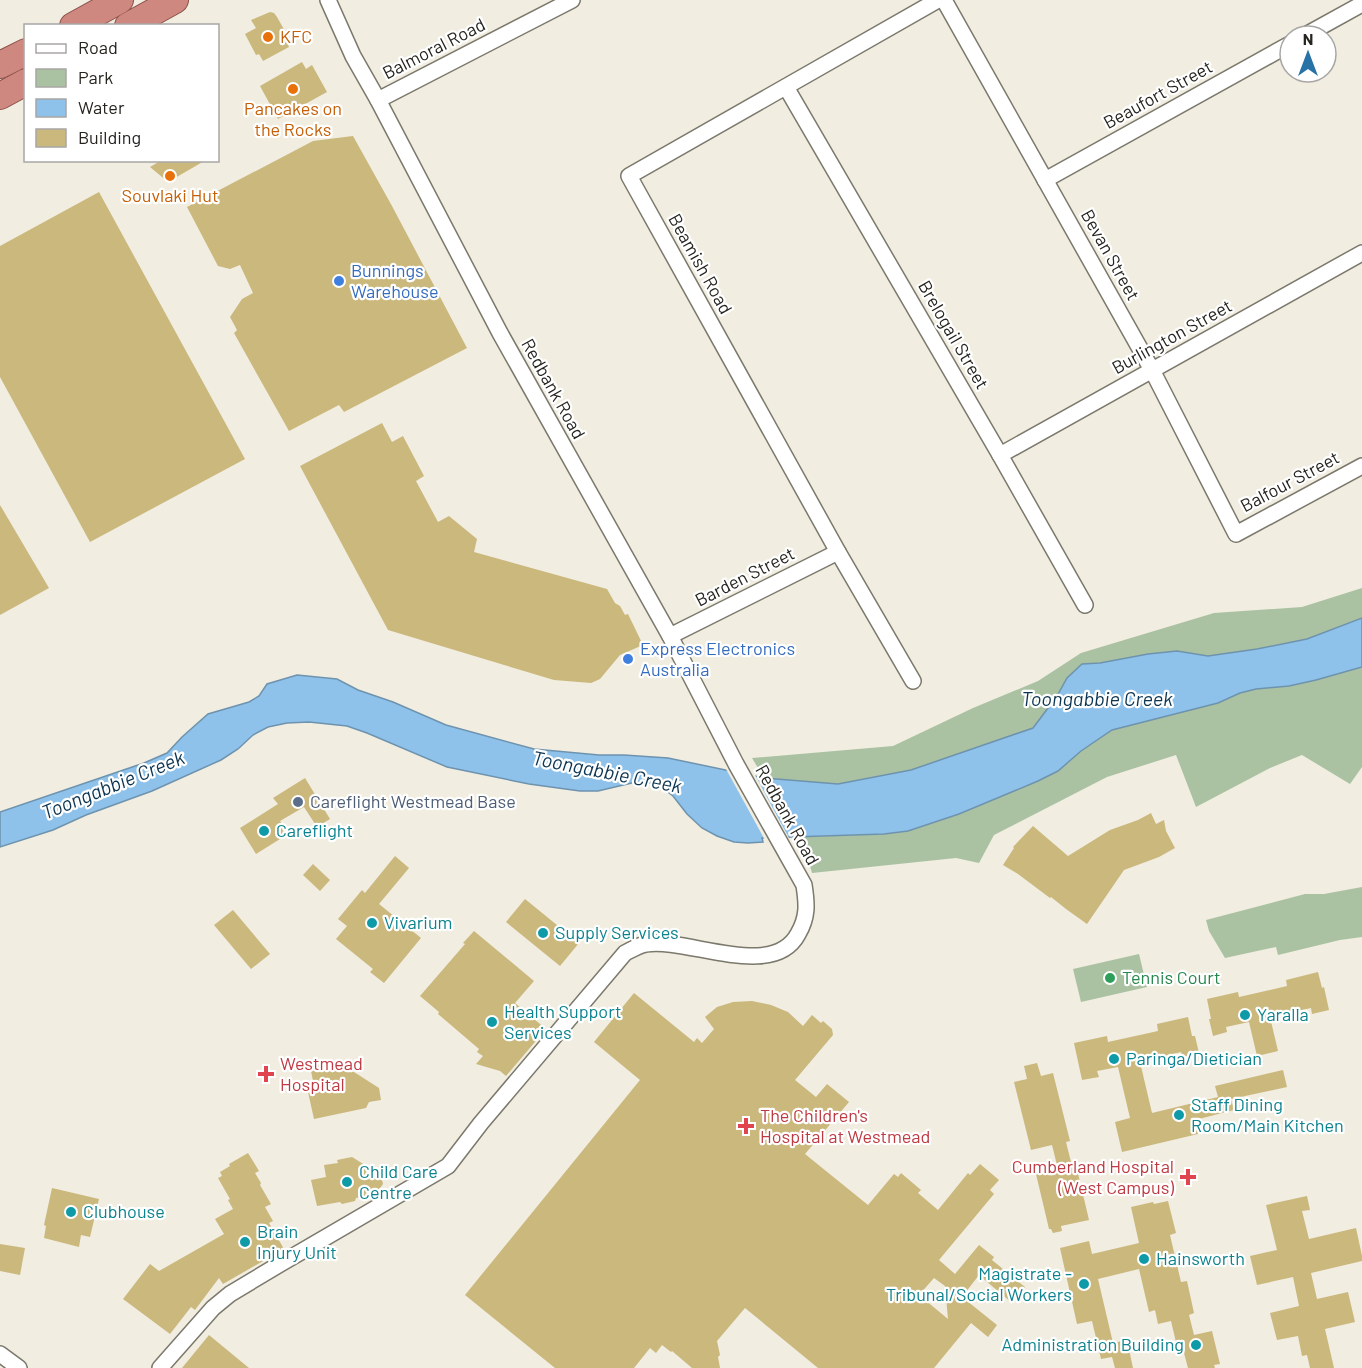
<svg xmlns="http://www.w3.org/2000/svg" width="1362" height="1368" font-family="Barlow,sans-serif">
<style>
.green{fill:#aac2a2}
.water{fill:#8ec2eb;stroke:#6e93ae;stroke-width:1.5}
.pier{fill:#f1ede0}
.building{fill:#cbb87d;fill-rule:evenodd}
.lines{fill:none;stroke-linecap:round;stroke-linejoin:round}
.minor-casing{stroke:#7b786c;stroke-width:18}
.trunk-casing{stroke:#8b5249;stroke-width:28}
.minor{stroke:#fff;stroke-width:15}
.trunk{stroke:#ce8880;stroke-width:26}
.food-dot{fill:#e8710a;stroke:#fff;stroke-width:2}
.shop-dot{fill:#3f7fe0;stroke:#fff;stroke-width:2}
.service-dot{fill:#5c6f8a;stroke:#fff;stroke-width:2}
.culture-dot{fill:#0f9aa8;stroke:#fff;stroke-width:2}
.leisure-dot{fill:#2e9e5b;stroke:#fff;stroke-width:2}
.health-dot{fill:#e0444e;stroke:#fff;stroke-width:2}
.labels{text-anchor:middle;stroke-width:4.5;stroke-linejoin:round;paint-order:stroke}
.food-label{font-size:18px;fill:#c56008;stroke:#fff}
.street-label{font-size:18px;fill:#25241f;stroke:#fff}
.shop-label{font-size:18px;fill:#366cbe;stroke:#fff;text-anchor:start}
.service-label{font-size:18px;fill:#4e5e75;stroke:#fff;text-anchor:start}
.culture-label{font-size:18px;fill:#0d838f;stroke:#fff;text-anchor:start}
.leisure-label{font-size:18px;fill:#27864d;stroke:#fff;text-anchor:start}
.health-label{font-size:18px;fill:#be3a42;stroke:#fff;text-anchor:start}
.water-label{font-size:20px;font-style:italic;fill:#0d3551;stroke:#fff}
</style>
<rect width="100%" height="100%" fill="#f1ede0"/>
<g class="green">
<path d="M1362,588V618L1307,639L1257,649L1208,656L1177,651L1148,654L1100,663L1082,664L1067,678L1057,696L1033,728L911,770L838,784L764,778L752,758L893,746L973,708L1038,681L1081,653L1214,613L1302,607Z"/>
<path d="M1362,667V767L1350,784L1302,755L1270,768L1196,807L1176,755L1107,777L994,835L979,863L956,858L812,873L802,837L885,834L908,831L960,814L1038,781L1058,771L1081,751L1112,730L1218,703L1240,693L1256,689L1289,686L1316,680Z"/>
<path d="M1362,887V937L1340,940L1278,955L1276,947L1225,958L1209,931L1206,920L1305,894H1324Z"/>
<path d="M1139,954L1147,987L1081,1002L1073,969Z"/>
</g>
<path class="water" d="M1362,618V667L1316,680L1289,686L1256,689L1240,693L1218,703L1112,730L1081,751L1058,771L1038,781L959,814L908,831L884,834L762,838L763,842L748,843L734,842L717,836L702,828L687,814L673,796L661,787L650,783L636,782L598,791H580L529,784L447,767L367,733L347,726L309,722L287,723L268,727L253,735L238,749L221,760L152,791L86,815L53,830L0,847V812L144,763L167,753L182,737L208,714L249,702L259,696L267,684L297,675L337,679L358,690L393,702L446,725L534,749L599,755H624L668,758L764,778L838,784L911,770L1033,728L1057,696L1067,678L1082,664L1100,663L1148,654L1177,651L1208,656L1257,649L1307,639Z"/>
<path class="pier" d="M728,768L754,773L790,840L766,842L726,769Z"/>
<g class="building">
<path d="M270,12L274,13L277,17L290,40L287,42L289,47L263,61L259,54L256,55L245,34L256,28L251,20Z"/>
<path d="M302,62L306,69L312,65L327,92L278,119L260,86Z"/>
<path d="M353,136L392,206L467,348L344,412L339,405L289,431L234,333L237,330L230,317L242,299L253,293L240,265L230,269L218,266L187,207L313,141Z"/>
<path d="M162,160H206L168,182L150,167Z"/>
<path d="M99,192L245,459L90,542L0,377V246Z"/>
<path d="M382,423L392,442L403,436L424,476L416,481L438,522L449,516L477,539L474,552L607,589L615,603L620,606L625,615L628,614L643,645L620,655L600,679L591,683L554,680L388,630L300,466Z"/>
<path d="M0,505L49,588L0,615Z"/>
<path d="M305,778L330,819L317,827L304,807L280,821L288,834L256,854L240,828L278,804L273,798Z"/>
<path d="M1151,813L1156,824L1164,820L1166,831L1175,848L1159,857L1124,870L1087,924L1066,909L1051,897L1050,898L1018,874L1003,865L1014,848L1013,847L1033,826L1068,856L1110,830L1138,820Z"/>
<path d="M395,856L409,868L379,904L421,938L384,983L370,972L373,969L336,939L347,926L338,919L362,890L365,893Z"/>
<path d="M313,864L330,880L320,891L303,875Z"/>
<path d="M525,899L579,943L560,966L506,922Z"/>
<path d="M233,910L270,954L251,969L214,925Z"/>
<path d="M474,931L534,981L515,1003L546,1029L506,1076L500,1071L476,1064L483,1056L477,1052L479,1049L438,1014L439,1012L420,996L465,944L463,943Z"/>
<path d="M1318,972L1322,988L1324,987L1329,1010L1312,1014L1311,1008L1270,1017L1278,1051L1257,1056L1249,1022L1226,1027L1227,1032L1213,1036L1209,1019H1211L1207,999L1238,992L1239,997L1287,986L1286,980Z"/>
<path d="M634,993L694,1042L697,1038L702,1043L714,1029L705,1017L717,1007L733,1002L752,1001L771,1005L788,1012L803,1026L812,1015L821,1023L823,1021L832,1029L833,1035L795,1080L816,1097L827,1084L849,1102L805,1154L868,1205L894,1174L898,1177L901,1173L921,1190L918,1193L938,1210L968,1173L970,1175L980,1164L999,1180L990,1190L994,1194L939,1260L955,1274L979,1245L994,1257L992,1260L1025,1287L1012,1303L979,1275L962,1297L997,1325L988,1337L971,1323L934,1368H818L745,1308L717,1341L720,1355L718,1357L720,1368H692L672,1351L671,1352L662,1345L656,1353L650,1348L634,1368H555L465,1295L640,1080L594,1042ZM934,1278L945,1286L948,1319L919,1295Z"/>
<path d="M1188,1017L1192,1036H1195L1199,1053L1182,1057L1181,1052L1140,1062L1152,1113L1218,1097L1215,1086L1283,1070L1287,1087L1231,1099L1234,1110L1195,1120L1198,1134L1122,1152L1115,1122L1130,1118L1118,1067L1097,1071L1099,1077L1082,1080L1074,1043L1107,1036L1108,1042L1158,1031L1157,1024Z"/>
<path d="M318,1063L324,1068L343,1065L379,1088L381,1100L369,1102L366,1108L314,1119L308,1092L315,1091L311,1071Z"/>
<path d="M1037,1063L1041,1076L1053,1073L1070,1141L1066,1142L1072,1166L1076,1165L1089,1220L1061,1226L1062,1231L1053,1233L1051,1229H1049L1036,1174L1058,1169L1052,1145L1031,1150L1014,1082L1027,1079L1024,1066Z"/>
<path d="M248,1153L259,1171L255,1173L261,1183L260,1185L271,1204L265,1207L273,1221L269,1223L284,1249L223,1284L219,1278L195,1310L191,1307L170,1334L123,1299L150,1264L159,1271L224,1234L215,1219L233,1209L228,1200L230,1199L218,1178L222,1176L220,1172L230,1166L229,1164Z"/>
<path d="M352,1157L381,1175L383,1184L376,1194L356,1198L355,1201L342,1204L340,1202L317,1206L311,1180L326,1177L324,1165L338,1163L337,1160Z"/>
<path d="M52,1188L99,1199L90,1237L81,1235L79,1247L44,1238L46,1226L44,1225Z"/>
<path d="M1307,1196L1310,1210L1302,1211L1309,1239L1356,1228L1362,1256V1261L1311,1273L1317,1299L1348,1292L1355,1322L1325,1329L1334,1368H1310L1307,1355L1302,1356L1298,1336L1277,1340L1270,1313L1299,1306L1293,1277L1257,1285L1250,1256L1277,1250L1266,1205Z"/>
<path d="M1168,1201L1176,1233L1170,1235L1181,1282L1187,1281L1194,1313L1189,1315L1194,1335L1212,1331L1220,1364L1214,1365L1215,1368H1188L1184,1353L1179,1355L1171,1321L1158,1324L1155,1310L1149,1312L1139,1269L1098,1279L1113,1343L1127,1340L1133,1368H1115L1112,1357L1101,1359L1092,1321L1077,1324L1060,1248L1089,1241L1092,1254L1139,1243L1131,1207L1153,1202L1154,1204Z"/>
<path d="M0,1244L25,1248L20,1275L0,1271Z"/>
<path d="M209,1335L249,1368H182Z"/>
</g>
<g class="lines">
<g class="minor-casing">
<g id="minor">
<path d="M944,0L1152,370L1236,534L1362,466"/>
<path d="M1304,36L1362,4"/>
<path d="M786,87L1000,455L1085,605"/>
<path d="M378,100L572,0"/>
<path d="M1045,180L1290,44"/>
<path d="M1000,455L1362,253"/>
<path d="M670,636L838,552"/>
<path d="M913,681L838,552L629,176L938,0"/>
<path d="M0,1354L19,1368"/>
<path d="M160,1368L213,1308L230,1294L280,1264L448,1166L481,1123L625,953C631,950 639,945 646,944C687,937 773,981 798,934C808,917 807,904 804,885L736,764L670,636L500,333L378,100L353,56L328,0"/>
</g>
</g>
<g class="trunk-casing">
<g id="trunk">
<path d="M73,26L120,0"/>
<path d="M128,26L175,0"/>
<path d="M0,65L26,52"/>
<path d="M0,96L26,82"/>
</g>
</g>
<use href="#minor" class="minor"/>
<use href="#trunk" class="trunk"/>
</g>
<g class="food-dot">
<circle cx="268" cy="37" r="6"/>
<circle cx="293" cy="89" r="6"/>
<circle cx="170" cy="176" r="6"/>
</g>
<g class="shop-dot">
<circle cx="339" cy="281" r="6"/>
<circle cx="628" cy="659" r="6"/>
</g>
<circle class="service-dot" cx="298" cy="802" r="6"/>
<g class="culture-dot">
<circle cx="264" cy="831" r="6"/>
<circle cx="372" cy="923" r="6"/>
<circle cx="543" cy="933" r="6"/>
<circle cx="1245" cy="1015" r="6"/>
<circle cx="492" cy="1022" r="6"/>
<circle cx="1114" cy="1059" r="6"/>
<circle cx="1179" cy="1115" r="6"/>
<circle cx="347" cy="1182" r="6"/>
<circle cx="71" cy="1212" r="6"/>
<circle cx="245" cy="1242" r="6"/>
<circle cx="1144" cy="1259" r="6"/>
<circle cx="1084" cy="1284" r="6"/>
<circle cx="1196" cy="1345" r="6"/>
</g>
<circle class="leisure-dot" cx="1110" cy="978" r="6"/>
<g class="health-dot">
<path d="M263 1065h6v6h6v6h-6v6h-6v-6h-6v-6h6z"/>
<path d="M743 1117h6v6h6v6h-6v6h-6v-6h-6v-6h6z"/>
<path d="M1185 1168h6v6h6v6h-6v6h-6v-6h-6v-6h6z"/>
</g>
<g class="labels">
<g class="food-label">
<text x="280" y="43" text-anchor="start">KFC</text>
<text x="293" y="115">Pancakes on<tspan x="293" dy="21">the Rocks</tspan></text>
<text x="170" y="202">Souvlaki Hut</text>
</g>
<g class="street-label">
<text transform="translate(434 49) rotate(-27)" y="6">Balmoral Road</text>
<text transform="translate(1158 95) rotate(-29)" y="6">Beaufort Street</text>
<text transform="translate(1110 255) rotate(61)" y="6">Bevan Street</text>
<text transform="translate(700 264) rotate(61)" y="6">Beamish Road</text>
<text transform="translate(953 335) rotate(60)" y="6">Brelogail Street</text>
<text transform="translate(1172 337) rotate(-29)" y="6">Burlington Street</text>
<text transform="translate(553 389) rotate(61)" y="6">Redbank Road</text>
<text transform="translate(1290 482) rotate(-28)" y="6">Balfour Street</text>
<text transform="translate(745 577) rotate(-27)" y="6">Barden Street</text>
<text transform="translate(787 815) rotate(61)" y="6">Redbank Road</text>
</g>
<g class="shop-label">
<text x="351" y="277">Bunnings<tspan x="351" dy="21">Warehouse</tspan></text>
<text x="640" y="655">Express Electronics<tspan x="640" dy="21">Australia</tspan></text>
</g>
<g class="service-label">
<text x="310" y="808">Careflight Westmead Base</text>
</g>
<g class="culture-label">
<text x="276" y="837">Careflight</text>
<text x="384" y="929">Vivarium</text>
<text x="555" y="939">Supply Services</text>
<text x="504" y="1018">Health Support<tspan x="504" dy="21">Services</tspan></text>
<text x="1257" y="1021">Yaralla</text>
<text x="1126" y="1065">Paringa/Dietician</text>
<text x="1191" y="1111">Staff Dining<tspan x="1191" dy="21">Room/Main Kitchen</tspan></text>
<text x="359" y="1178">Child Care<tspan x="359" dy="21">Centre</tspan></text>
<text x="83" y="1218">Clubhouse</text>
<text x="257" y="1238">Brain<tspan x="257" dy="21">Injury Unit</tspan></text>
<text x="1156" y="1265">Hainsworth</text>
<text x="1072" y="1280" text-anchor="end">Magistrate -<tspan x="1072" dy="21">Tribunal/Social Workers</tspan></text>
<text x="1184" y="1351" text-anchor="end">Administration Building</text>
</g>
<g class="leisure-label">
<text x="1122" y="984">Tennis Court</text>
</g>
<g class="health-label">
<text x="280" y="1070">Westmead<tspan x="280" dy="21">Hospital</tspan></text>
<text x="760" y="1122">The Children's<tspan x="760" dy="21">Hospital at Westmead</tspan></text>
<text x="1174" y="1173" text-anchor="end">Cumberland Hospital<tspan x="1174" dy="21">(West Campus)</tspan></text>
</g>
<g class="water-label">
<text x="1097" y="706">Toongabbie Creek</text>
<text transform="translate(607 772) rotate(11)" y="7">Toongabbie Creek</text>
<text transform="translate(113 785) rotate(-22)" y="7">Toongabbie Creek</text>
</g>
</g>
<rect x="24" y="24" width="195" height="138" fill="#ffffff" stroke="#a8a7a5" stroke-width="1.5"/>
<rect x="36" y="44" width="30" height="9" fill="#ffffff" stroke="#a8a7a5" stroke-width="1.5"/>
<text x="78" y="54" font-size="18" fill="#25241f">Road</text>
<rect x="36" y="69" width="30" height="18" fill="#aac2a2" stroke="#a8a7a5" stroke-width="1.5"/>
<text x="78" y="84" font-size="18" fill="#25241f">Park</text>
<rect x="36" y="99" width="30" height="18" fill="#8ec2eb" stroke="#a8a7a5" stroke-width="1.5"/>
<text x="78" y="114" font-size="18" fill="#25241f">Water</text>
<rect x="36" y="129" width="30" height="18" fill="#cbb87d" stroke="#a8a7a5" stroke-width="1.5"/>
<text x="78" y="144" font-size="18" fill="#25241f">Building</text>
<g transform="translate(1308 54)"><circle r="28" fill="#ffffff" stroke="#a8a7a5" stroke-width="1.5"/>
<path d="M0-4.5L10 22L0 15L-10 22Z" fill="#2873a6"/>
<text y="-9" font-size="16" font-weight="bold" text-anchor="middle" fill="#25241f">N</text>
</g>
</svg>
